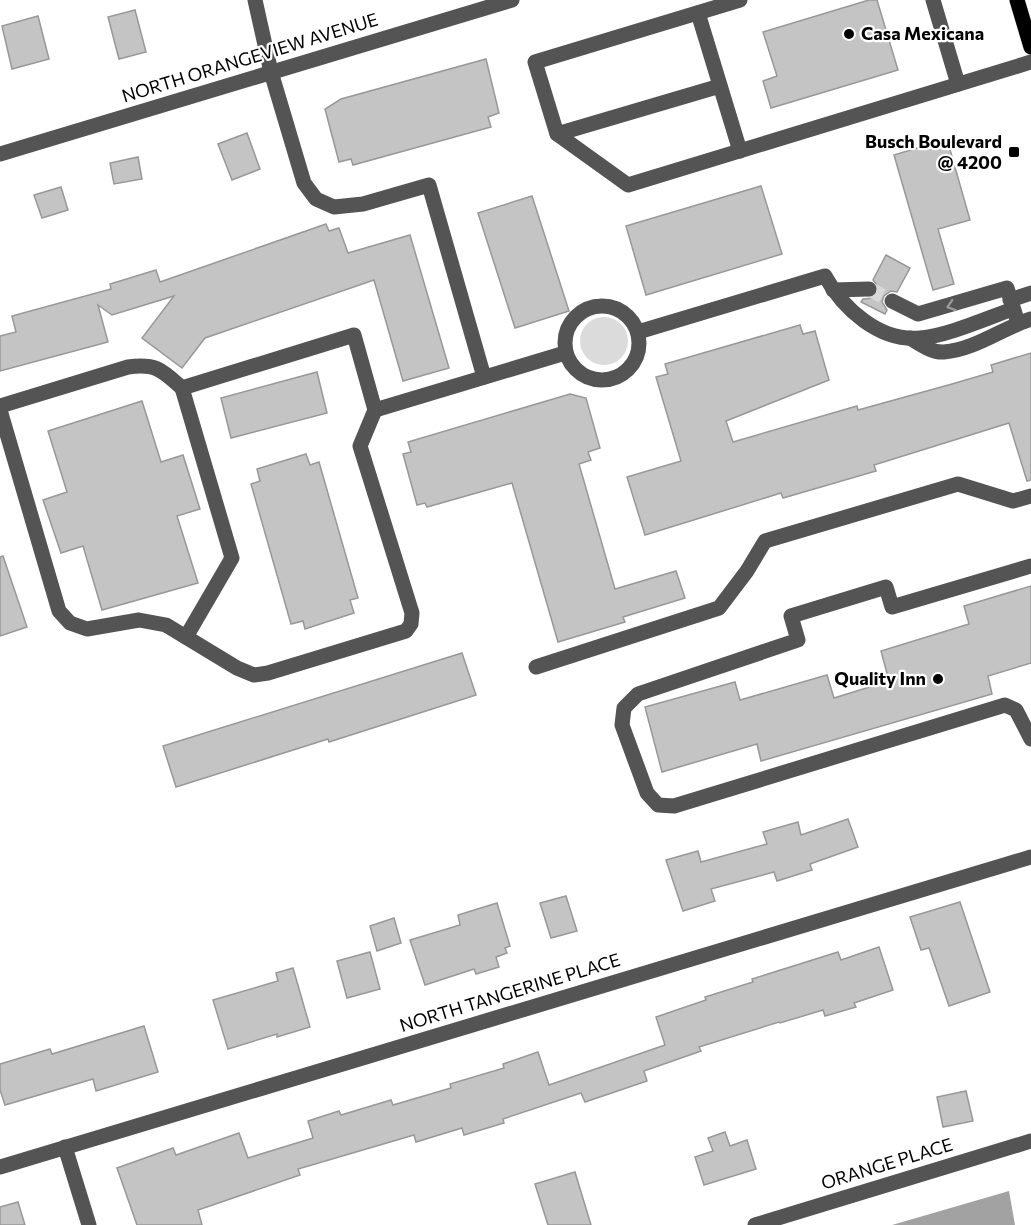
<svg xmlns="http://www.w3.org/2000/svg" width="1031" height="1225" font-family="Commissioner,sans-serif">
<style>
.green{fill:#dbdbdb}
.water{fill:#a2a2a2}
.building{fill:#c4c4c4;stroke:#989898;stroke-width:1.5}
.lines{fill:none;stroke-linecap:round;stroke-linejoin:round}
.minor-tunnel{stroke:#d9d9d9;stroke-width:15;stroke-dasharray:15 8;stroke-linecap:butt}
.major-casing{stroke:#dbdbdb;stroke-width:16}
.minor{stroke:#545454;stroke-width:15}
.major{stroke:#000;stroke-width:15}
.oneway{stroke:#989898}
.poi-dot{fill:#000;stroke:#fff;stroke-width:2}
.labels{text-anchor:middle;stroke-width:4.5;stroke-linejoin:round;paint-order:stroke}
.poi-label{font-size:18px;font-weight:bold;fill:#000;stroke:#fff;text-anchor:end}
.street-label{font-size:18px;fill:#000;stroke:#fff}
</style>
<rect width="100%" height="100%" fill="#fff"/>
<circle class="green" cx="604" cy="341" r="24"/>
<path class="water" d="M1009,1191L1015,1225H892Z"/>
<g class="building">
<path d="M869,0H877L898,70L771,108L763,81L777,76L763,32Z"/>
<path d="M135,10L146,52L119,59L108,17Z"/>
<path d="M38,16L49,59L12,69L2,26Z"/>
<path d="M486,59L499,113L488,117L491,127L353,165L351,159L339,162L325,109L341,99Z"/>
<path d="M247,133L260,169L232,180L218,144Z"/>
<path d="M947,139L970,220L938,229L954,284L933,290L894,155Z"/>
<path d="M138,157L142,179L114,184L110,163Z"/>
<path d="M761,186L782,254L646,295L626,226Z"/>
<path d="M61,187L68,210L42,218L34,195Z"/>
<path d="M532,196L569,311L515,328L478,213Z"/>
<path d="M326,224L329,231L339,228L348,253L410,235L449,368L403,381L374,280L205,338L182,368L142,338L174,296L112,315L98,305L108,342L0,371V336L16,332L12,316L111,289L110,284L156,270L160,282Z"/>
<path d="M886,255L910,268L897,292L891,291L884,296L882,302L887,310L885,314L861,302L863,299L874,298L877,294L879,288L873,280Z"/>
<path d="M800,325L803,334L815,331L829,380L726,421L733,442L857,406L858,410L952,384L993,372L991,365L1031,353V480L1027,481L1009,423L874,465L876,471L783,498L781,493L645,535L627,477L681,461L656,377L668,374L665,364Z"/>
<path d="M317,372L327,413L231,438L221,398Z"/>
<path d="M570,394L586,398L600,448L588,452L591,460L579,464L615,589L676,571L685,598L623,617L625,622L558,642L512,483L427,507L425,503L417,505L403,454L411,452L408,442Z"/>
<path d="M142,401L161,462L183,455L200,509L177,516L198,583L102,610L83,546L61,553L43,500L67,492L48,431Z"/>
<path d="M306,454L310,465L319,462L358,598L350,600L354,613L305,629L303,621L291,624L251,484L260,481L257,469Z"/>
<path d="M3,556L27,627L0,636V557Z"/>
<path d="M1031,586V663L988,676L992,694L761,761L757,744L662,772L645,707L735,682L740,700L827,675L834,698L889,681L881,651L969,624L964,606Z"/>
<path d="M462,653L476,695L329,742L328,739L176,787L163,746Z"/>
<path d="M848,819L858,847L810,864L812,870L777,881L774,872L711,889L715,901L683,911L666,860L698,851L701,862L767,844L763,832L798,822L801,835Z"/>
<path d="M566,896L577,931L551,938L540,903Z"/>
<path d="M960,902L990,992L949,1006L929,948L921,950L910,917Z"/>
<path d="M497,903L510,946L505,948L507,953L496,957L499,967L476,974L474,969L425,985L410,940L460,925L458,915Z"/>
<path d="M394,918L401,943L377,951L370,926Z"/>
<path d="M879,947L893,990L854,1003L856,1007L825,1016L823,1010L780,1023L779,1022L699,1047L701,1051L644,1071L647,1081L585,1102L581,1093L503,1119L504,1123L464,1135L462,1128L416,1142L414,1135L298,1169L300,1175L198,1210L202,1225H137L117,1168L173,1148L176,1155L239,1133L248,1158L313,1138L308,1121L339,1111L341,1115L391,1100L393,1105L451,1088L450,1084L504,1068L503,1064L538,1052L549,1085L665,1045L656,1017L706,1000L705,997L753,982L752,979L838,952L841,960Z"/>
<path d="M370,952L380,989L347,998L337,961Z"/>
<path d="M293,968L310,1027L277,1037V1034L228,1049L213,1000L278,981L276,973Z"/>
<path d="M144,1026L158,1072L96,1091L93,1079L5,1105L0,1090V1064L50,1049L52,1054Z"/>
<path d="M966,1091L973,1121L943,1127L937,1097Z"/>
<path d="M725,1132L730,1146L747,1140L756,1169L704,1185L695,1157L713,1151L708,1138Z"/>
<path d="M575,1172L591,1225H548L535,1184Z"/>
<path d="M18,1202L25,1225H0V1207Z"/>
</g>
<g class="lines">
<path class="minor-tunnel" d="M869,289L892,301"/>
<g class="major-casing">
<path id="major" d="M1017,0L1031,47"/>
</g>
<g class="minor">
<path d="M255,0L271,72L304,183L316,199L334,207L363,204L429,185L484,377"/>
<path d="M740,0L535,62L557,134L628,185L1031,62"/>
<path d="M933,0L958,84"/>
<path d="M698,13L740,151"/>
<path d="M557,134L720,86"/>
<path d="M0,154L512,0"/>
<path d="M833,290L869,289"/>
<path d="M1010,300L1031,293"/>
<path d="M892,301L918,314L1007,288L1018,323"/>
<circle cx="602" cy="343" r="37"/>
<path d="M638,332L825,276C843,309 880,342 920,338C947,336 987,318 1013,309"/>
<path d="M910,338C920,344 932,353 944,352C974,350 1003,328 1031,319"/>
<path d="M182,388L232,558L186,637"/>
<path d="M0,406L128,367C156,363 162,370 182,388L354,335L375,410L565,353"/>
<path d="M0,410L59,611L70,623L87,629L139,620L166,625L237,668L254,675L268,673L406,631L411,624L412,613L360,446L375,410"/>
<path d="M1031,566L892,607L886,587L791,616L798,640L638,694L624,708L622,725L647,793L658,805L674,806L1005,705L1016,710L1031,739"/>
<path d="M536,667L719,608L747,571L765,541L958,484L1013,501L1031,496"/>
<path d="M65,1147L89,1225"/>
<path d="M0,1167L1031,857"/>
<path d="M755,1225L1031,1141"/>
</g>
<use href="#major" class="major"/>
</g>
<defs><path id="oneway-chevron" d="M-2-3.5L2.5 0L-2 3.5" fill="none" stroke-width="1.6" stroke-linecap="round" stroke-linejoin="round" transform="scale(1.5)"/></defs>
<use class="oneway" href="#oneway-chevron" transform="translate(951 306) rotate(162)"/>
<g class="poi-dot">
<circle cx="849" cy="34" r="6"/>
<rect x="1008" y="146" width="12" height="12" rx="3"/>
<circle cx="938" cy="679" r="6"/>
</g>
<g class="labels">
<g class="poi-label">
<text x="861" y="40" text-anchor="start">Casa Mexicana</text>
<text x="1002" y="148">Busch Boulevard<tspan x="1002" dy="21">@ 4200</tspan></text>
<text x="926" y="685">Quality Inn</text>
</g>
<g class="street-label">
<text transform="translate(250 58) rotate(-17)" y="6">NORTH ORANGEVIEW AVENUE</text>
<text transform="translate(510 993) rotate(-17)" y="6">NORTH TANGERINE PLACE</text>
<text transform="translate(887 1164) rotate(-17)" y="6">ORANGE PLACE</text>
</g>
</g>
</svg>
